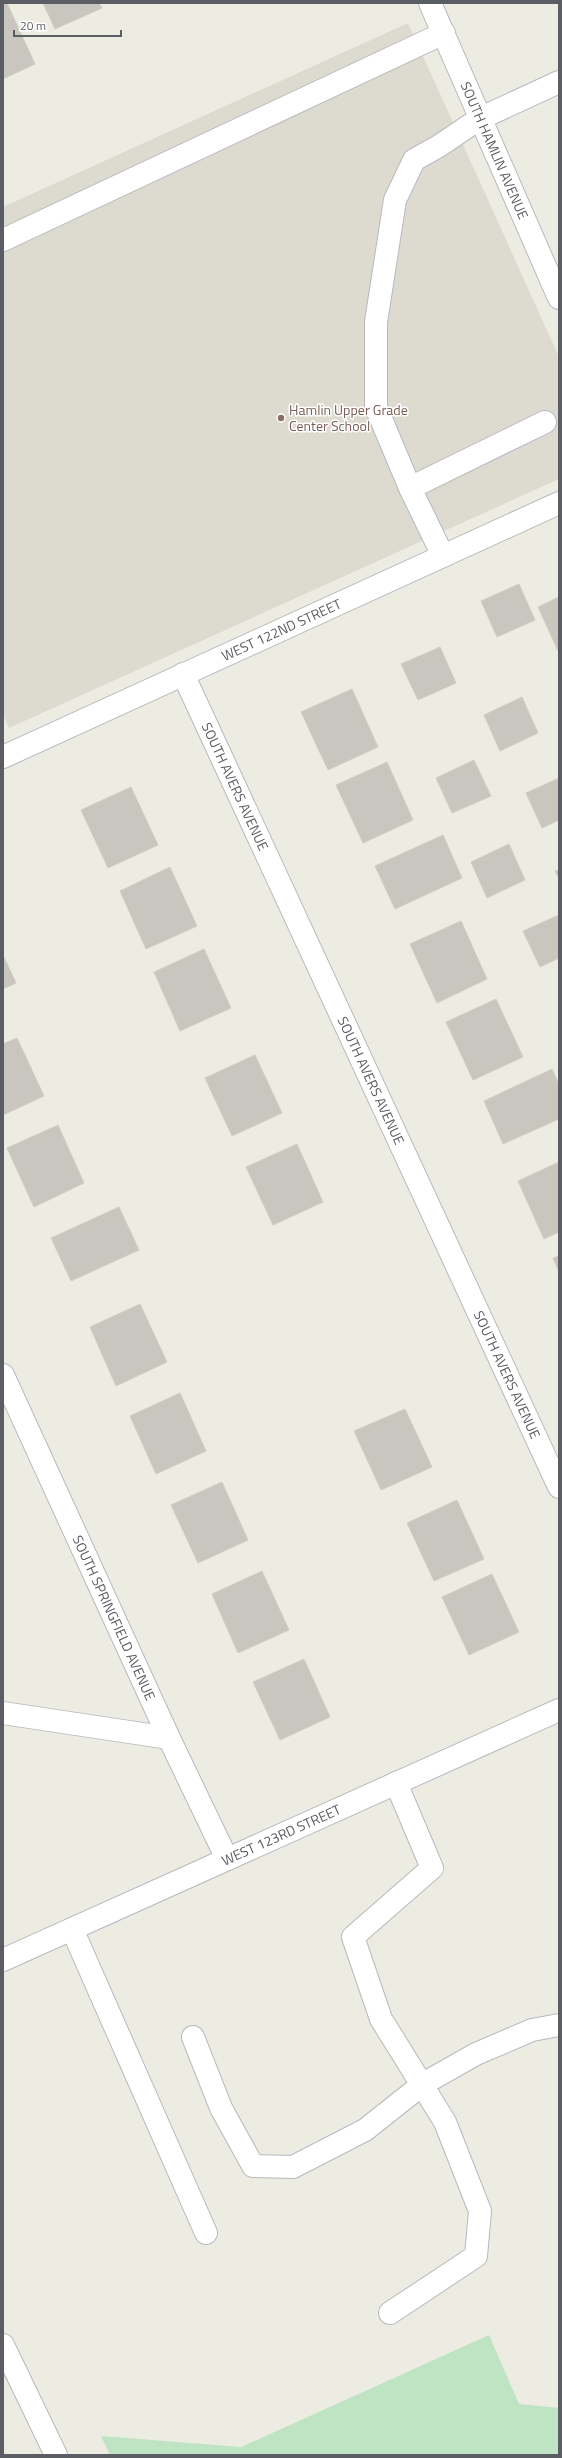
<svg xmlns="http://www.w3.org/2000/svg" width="562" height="2458" font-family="'Titillium Web',sans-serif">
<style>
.education{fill:#dddbd0}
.green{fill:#bfe4c4}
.building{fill:#c8c6bf;stroke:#d1cfc0}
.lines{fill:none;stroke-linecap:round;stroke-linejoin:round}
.minor-casing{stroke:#b7b9be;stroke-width:24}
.minor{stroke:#fff;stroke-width:22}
.education-dot{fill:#8d6e63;stroke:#fff;stroke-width:1.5}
.labels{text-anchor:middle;stroke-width:3;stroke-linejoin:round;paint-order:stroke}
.street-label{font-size:14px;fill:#5a5d63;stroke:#fff}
.education-label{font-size:14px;fill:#785e54;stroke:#fff;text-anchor:start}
</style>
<rect width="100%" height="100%" fill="#edece2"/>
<path class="education" d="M408,23L559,357V479L9,728L3,715V207Z"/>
<path class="green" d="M489,2335L519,2404L559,2408V2455H110L101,2436L241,2447Z"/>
<g class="building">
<path d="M3,3H7L35,64L3,79Z"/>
<path d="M43,3H99L102,8L55,29Z"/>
<path d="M519,584L535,620L497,637L481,601Z"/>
<path d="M559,597V653L538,607Z"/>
<path d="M440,647L456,683L418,700L401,664Z"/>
<path d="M352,689L378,747L328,770L301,712Z"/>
<path d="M522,697L538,733L500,751L484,715Z"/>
<path d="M474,760L491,796L452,813L436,778Z"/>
<path d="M387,762L413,820L363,843L336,785Z"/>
<path d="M559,778V820L542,828L526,793Z"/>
<path d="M131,787L158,845L108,868L81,810Z"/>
<path d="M443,835L462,878L395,909L375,866Z"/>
<path d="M509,844L525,880L487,898L471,862Z"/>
<path d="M170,867L197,926L146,949L120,891Z"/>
<path d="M559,870V879L555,871Z"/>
<path d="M559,915V958L540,967L523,931Z"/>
<path d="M461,921L487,979L437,1003L410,944Z"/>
<path d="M204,949L231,1008L180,1031L154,972Z"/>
<path d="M3,955L16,983L3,989Z"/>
<path d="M496,999L523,1057L473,1080L446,1022Z"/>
<path d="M17,1038L44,1096L3,1115V1044Z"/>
<path d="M255,1055L282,1113L232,1136L205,1078Z"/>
<path d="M552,1069L559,1085V1119L503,1144L484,1101Z"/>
<path d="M58,1125L84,1183L34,1207L7,1148Z"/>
<path d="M297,1144L323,1202L273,1225L246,1167Z"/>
<path d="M559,1162V1232L544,1239L518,1181Z"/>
<path d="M119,1207L139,1250L71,1281L51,1238Z"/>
<path d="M559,1256V1272L553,1258Z"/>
<path d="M140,1304L167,1362L116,1386L90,1327Z"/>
<path d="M180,1393L206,1451L156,1474L130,1416Z"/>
<path d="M405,1409L432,1467L381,1490L354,1431Z"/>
<path d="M222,1482L248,1540L198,1563L171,1505Z"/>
<path d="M457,1500L484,1559L434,1581L407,1523Z"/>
<path d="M262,1571L289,1630L238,1653L212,1594Z"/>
<path d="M492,1574L519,1632L469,1655L442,1597Z"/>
<path d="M304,1659L330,1717L280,1740L253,1682Z"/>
</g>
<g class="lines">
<g class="minor-casing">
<g id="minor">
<path id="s1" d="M430,3L559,298"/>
<path d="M3,240L444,33"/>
<path d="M410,488L545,422"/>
<path d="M443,556L410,488L376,407V322L395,200L414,160L439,146L479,119L559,82"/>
<path id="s2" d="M183,674L559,1487"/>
<path id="s3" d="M3,757L559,503"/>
<path id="s4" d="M3,1375L169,1738L227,1859"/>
<path d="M3,1713L169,1738"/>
<path d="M72,1929L206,2233"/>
<path id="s5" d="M3,1960L559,1710"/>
<path d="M193,2037L221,2108L253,2166L293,2167L365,2130L423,2084L476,2054L532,2030L559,2025"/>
<path d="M390,2313L476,2256L480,2211L445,2122L381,2019L353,1937L432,1868L396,1783"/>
<path d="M3,2345L56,2455"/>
</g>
</g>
<use href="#minor" class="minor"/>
</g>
<circle class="education-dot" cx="281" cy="418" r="4"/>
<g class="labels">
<g class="street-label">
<text dy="5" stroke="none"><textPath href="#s1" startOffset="161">SOUTH HAMLIN AVENUE</textPath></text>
<text dy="5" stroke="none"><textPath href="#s3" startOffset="306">WEST 122ND STREET</textPath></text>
<text dy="5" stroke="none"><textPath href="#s2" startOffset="124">SOUTH AVERS AVENUE</textPath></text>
<text dy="5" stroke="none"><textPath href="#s2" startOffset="448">SOUTH AVERS AVENUE</textPath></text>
<text dy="5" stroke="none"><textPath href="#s2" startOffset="772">SOUTH AVERS AVENUE</textPath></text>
<text dy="5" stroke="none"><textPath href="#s4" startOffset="267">SOUTH SPRINGFIELD AVENUE</textPath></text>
<text dy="5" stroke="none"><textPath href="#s5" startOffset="305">WEST 123RD STREET</textPath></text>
</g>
<g class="education-label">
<text x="289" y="415">Hamlin Upper Grade<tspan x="289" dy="16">Center School</tspan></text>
</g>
</g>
<rect width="562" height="2458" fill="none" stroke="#5a5d63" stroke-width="8"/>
<path d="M14 30v6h107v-6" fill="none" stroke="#5a5d63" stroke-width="2"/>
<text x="20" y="30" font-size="12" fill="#5a5d63" stroke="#ffffff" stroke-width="3" paint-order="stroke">20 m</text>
</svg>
